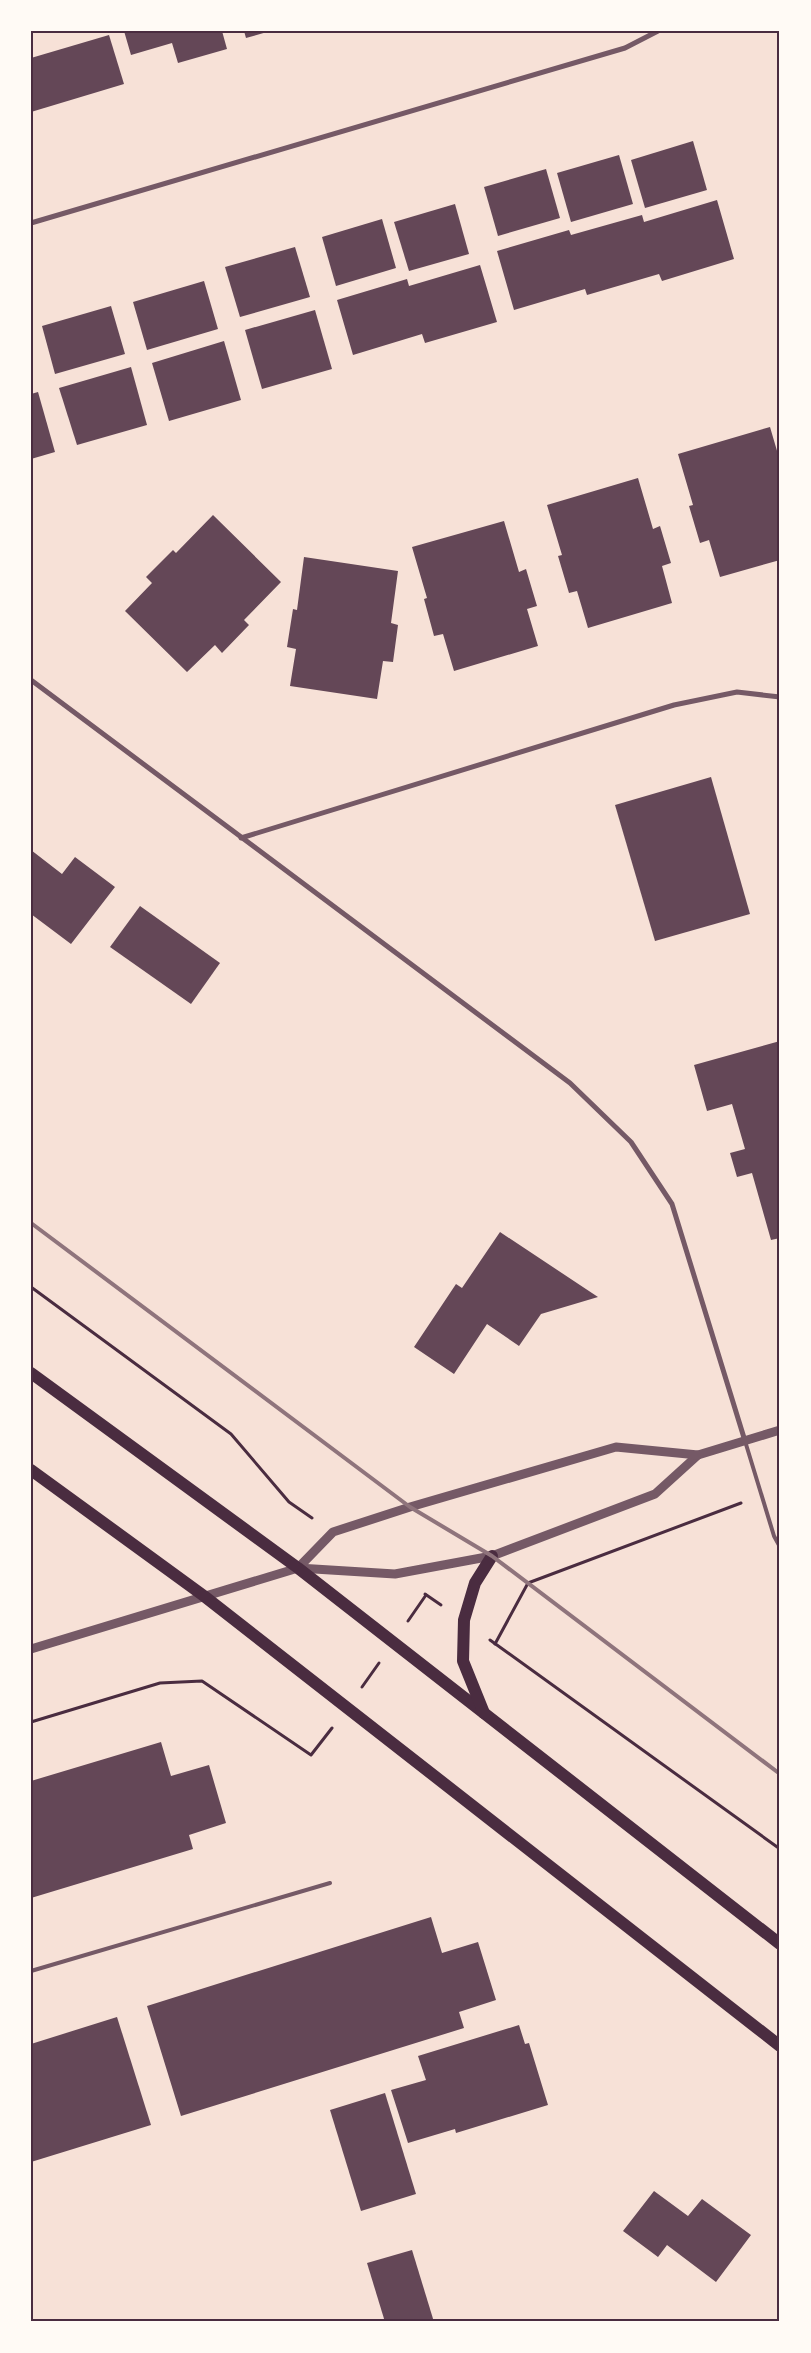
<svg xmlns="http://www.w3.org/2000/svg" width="811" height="2353" font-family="'DM Sans',sans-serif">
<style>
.building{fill:#644757}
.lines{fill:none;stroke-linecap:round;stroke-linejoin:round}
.path{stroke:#4a2c40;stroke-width:3}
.service{stroke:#755966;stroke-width:4}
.minor{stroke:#755966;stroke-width:5}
.tertiary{stroke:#755966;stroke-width:9}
.primary{stroke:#4a2c40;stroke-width:12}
.rail{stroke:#8f747c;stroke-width:4}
.neatline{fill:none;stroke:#4a2c40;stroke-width:2}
</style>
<rect width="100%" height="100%" fill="#f7e1d7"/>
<g class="building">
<path d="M124,31H222L227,49L178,63L172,43L131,55Z"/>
<path d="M244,31H267V32L246,38Z"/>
<path d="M109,35L124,84L31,112V58Z"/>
<path d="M693,141L707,190L645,208L631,160Z"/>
<path d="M619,155L633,204L571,222L557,173Z"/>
<path d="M546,169L560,218L498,236L484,187Z"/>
<path d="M717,200L734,259L662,281L659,274L587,295L585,289L514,310L497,251L569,230L571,235L642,215L644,222Z"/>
<path d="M455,204L469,254L409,271L394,222Z"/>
<path d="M382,219L396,268L336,286L322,237Z"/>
<path d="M295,247L310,297L240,317L225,267Z"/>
<path d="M480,265L497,322L425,343L422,334L353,355L337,300L407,279L409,286Z"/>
<path d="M204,281L218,329L147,350L133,302Z"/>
<path d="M111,306L125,354L55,374L42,326Z"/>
<path d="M315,310L332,369L262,389L245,330Z"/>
<path d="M224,341L241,400L169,421L152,363Z"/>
<path d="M131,367L147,425L77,445L59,388Z"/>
<path d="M38,392L55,452L31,459V394Z"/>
<path d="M770,427L780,461V560L720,577L709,540L700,543L689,506L693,505L678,454Z"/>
<path d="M638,478L653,529L660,526L671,563L662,566L672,603L588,628L577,591L569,593L558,556L562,555L547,505Z"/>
<path d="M213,515L281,582L244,620L249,625L222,653L215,645L187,672L125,611L152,583L146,577L173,550L176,553Z"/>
<path d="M504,521L519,572L526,569L537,606L527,609L538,646L454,671L443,634L434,636L424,599L427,598L412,547Z"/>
<path d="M304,557L398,571L391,623L398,625L393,662L383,661L377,699L290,686L296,649L287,647L293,609L297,610Z"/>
<path d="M711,777L750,914L655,941L615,805Z"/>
<path d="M31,850L62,874L75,857L115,887L71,944L31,914L33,911L31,909Z"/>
<path d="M140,906L220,963L191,1004L110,947Z"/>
<path d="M780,1041V1238L771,1240L752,1173L737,1177L730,1153L745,1149L732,1104L707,1111L694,1065Z"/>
<path d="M500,1232L598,1297L541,1314L519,1346L487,1324L454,1374L414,1347L456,1284L462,1288Z"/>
<path d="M161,1742L171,1776L209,1765L226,1823L189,1835L193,1849L31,1898V1781Z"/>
<path d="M431,1917L442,1953L478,1942L496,2000L459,2012L464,2028L181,2116L147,2006Z"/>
<path d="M117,2017L151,2125L31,2162V2044Z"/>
<path d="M519,2025L525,2044L529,2043L548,2105L456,2133L455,2129L408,2143L391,2090L426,2080L418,2056Z"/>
<path d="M385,2093L416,2194L361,2211L330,2110Z"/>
<path d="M654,2191L688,2216L702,2199L751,2235L716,2282L667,2245L658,2257L623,2231Z"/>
<path d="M412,2250L434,2322H385L367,2263Z"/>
</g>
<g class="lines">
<g class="path">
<path d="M31,1287L231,1434L289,1502L312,1518"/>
<path d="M425,1594L441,1605"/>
<path d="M408,1621L426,1595"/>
<path d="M490,1640L780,1849"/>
<path d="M495,1644L528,1583L741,1503"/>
<path d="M362,1687L379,1663"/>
<path d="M31,1722L160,1683L202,1681L311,1755L332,1728"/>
</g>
<g class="service">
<path d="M745,1441L774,1536L780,1547"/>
<path d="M31,1971L330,1883"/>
</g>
<g class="minor">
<path d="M31,223L625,48L658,31"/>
<path d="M31,680L570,1083L631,1142L672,1204L745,1441"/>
<path d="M241,838L674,705L737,692L780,697"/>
</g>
<g class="tertiary">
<path d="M298,1568L395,1574L492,1556L655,1494L698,1455"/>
<path d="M31,1649L298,1568L333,1532L410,1507L616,1447L698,1455L780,1430"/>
</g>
<g class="primary">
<path d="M31,1373L298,1568L780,1944"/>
<path d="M31,1470L204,1596L780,2046"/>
<path d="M484,1713L463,1661L464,1620L475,1583L492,1556"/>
</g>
<path class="rail" d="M31,1223L410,1507L492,1556L780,1774"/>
</g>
<rect width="811" height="2353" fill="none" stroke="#fffaf5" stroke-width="65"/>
<rect x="32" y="32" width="746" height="2288" class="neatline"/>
</svg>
